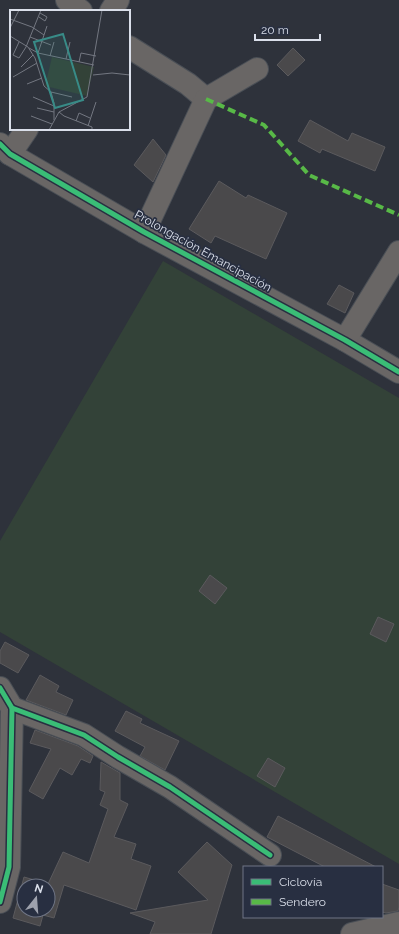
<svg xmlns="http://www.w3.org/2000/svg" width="399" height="934" font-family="Raleway,sans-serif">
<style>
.green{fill:#334238}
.building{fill:#4a494b;stroke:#5b5a5d;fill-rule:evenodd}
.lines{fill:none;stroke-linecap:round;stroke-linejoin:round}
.minor-casing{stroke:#4a4f56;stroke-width:24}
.minor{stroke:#696665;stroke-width:22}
.quiet{stroke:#58b947;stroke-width:4;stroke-dasharray:8 4;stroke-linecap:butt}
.cycleway-casing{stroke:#282f41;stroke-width:8}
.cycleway{stroke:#3abd76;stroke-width:5}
.labels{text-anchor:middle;stroke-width:3.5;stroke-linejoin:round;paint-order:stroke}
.street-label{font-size:12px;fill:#dadfea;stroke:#282f41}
.inset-road{fill:none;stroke:#737781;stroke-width:1}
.view{fill:#388b87;fill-opacity:0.15;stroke:#388b87;stroke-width:2}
.inset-edge{fill:none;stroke:#dadfea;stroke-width:2}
</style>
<rect width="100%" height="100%" fill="#2e323b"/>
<path class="green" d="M163,261L399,398V864L0,632V541Z"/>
<g class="building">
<path d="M293,48L305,60L288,76L277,65Z"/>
<path d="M310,120L348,141L352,133L385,147L375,171L322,149L320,153L298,141Z"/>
<path d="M153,139L166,155L153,182L134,165Z"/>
<path d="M219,181L246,198L248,195L287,213L266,259L215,236L211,243L189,229Z"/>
<path d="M339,285L354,293L345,313L327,304Z"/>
<path d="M210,575L227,588L215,604L199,591Z"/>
<path d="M378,617L394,624L386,642L370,634Z"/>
<path d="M5,642L29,655L18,673L0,663V651Z"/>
<path d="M40,675L59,686L56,692L73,700L66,715L26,700Z"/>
<path d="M126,711L142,719L140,723L179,741L165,770L140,756L145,747L115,731Z"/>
<path d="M35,730L78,746L93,756L90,763L81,759L72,775L60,768L43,799L29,791L51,749L30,743Z"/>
<path d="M268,758L285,768L275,787L257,776Z"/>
<path d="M101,762L120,773V800L128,804L114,837L136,844L131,859L151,866L136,910L64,885L54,918L43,915L40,926L13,918L24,877L48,884L63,852L89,863L108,809L100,805L105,792L100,790ZM24,886H48V910H24Z"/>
<path d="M278,816L376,867H325L267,837Z"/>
<path d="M207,842L232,865L211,934H150L155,922L130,913L208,900L178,872Z"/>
<path d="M382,884L399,890V907L398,911L386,913L382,912Z"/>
</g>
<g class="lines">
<g class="minor-casing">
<g id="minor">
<path d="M67,0L81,11"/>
<path d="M111,11L118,0"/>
<path d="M129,47L188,84L206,99"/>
<path d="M0,144L10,154L144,232L345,340L399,372"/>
<path d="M10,154L27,129"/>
<path d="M144,232L206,99L257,69"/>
<path d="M345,340L399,252"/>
<path d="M0,688L12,708L9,867L0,902"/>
<path d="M12,708L84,735L118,757L170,787L270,855"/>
<path d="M352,934L399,923"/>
</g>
</g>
<use href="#minor" class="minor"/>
<path class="quiet" d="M206,99L264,125L309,175L399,215"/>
<g class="cycleway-casing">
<g id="cycleway">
<path d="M0,144L10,154L144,232L345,340L399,372"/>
<path d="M0,688L12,708L9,867L0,902"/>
<path d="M12,708L84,735L118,757L170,787L270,855"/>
</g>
</g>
<use href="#cycleway" class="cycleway"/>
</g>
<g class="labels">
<g class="street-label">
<text transform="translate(203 251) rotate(29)" y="4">Prolongación Emancipación</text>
</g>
</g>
<g transform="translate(10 10)">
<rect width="120" height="120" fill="#2e323b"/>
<path d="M42,47L84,57L77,86L35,76Z" fill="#334238"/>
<path class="inset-road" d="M29,7L35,11L37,7L30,3M0,9L22,17L34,25M0,18L9,0M0,26L18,37L25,48L34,76L41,82L44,93V110M20,27L41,35M9,32L3,45L9,48L16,37L31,0M19,38L28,43L84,55M28,43L37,16M40,46L44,32M56,49L60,32M69,52L71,43L86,46M11,57L23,45M83,65L102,63L120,65M3,67L27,53M17,74L32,68M41,82L62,87M23,87L44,96M27,98L44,102M49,102L54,106L82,117V120M21,106L42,114M66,111L69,103L80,108M78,116L86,92M39,120L49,102L77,87L92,0"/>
<path class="view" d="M53,24L73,90L45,98L24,32Z"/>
<rect width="120" height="120" class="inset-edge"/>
</g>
<rect x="243" y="866" width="140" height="52" fill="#282f41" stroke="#6f7585"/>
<rect x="251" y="879" width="20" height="6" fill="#3abd76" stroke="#6f7585"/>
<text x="279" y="886" font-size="12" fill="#dadfea">Ciclovía</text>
<rect x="251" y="899" width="20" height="6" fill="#58b947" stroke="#6f7585"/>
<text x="279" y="906" font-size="12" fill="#dadfea">Sendero</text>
<g transform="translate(36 898) rotate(17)"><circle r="19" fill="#282f41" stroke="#6f7585"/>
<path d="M0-3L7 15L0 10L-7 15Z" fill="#9ea2ad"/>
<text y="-6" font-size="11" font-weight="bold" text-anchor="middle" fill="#dadfea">N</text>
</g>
<path d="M255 34v6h65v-6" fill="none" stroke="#dadfea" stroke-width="2"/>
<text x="261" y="34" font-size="12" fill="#dadfea" stroke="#282f41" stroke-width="3" paint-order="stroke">20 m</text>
</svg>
